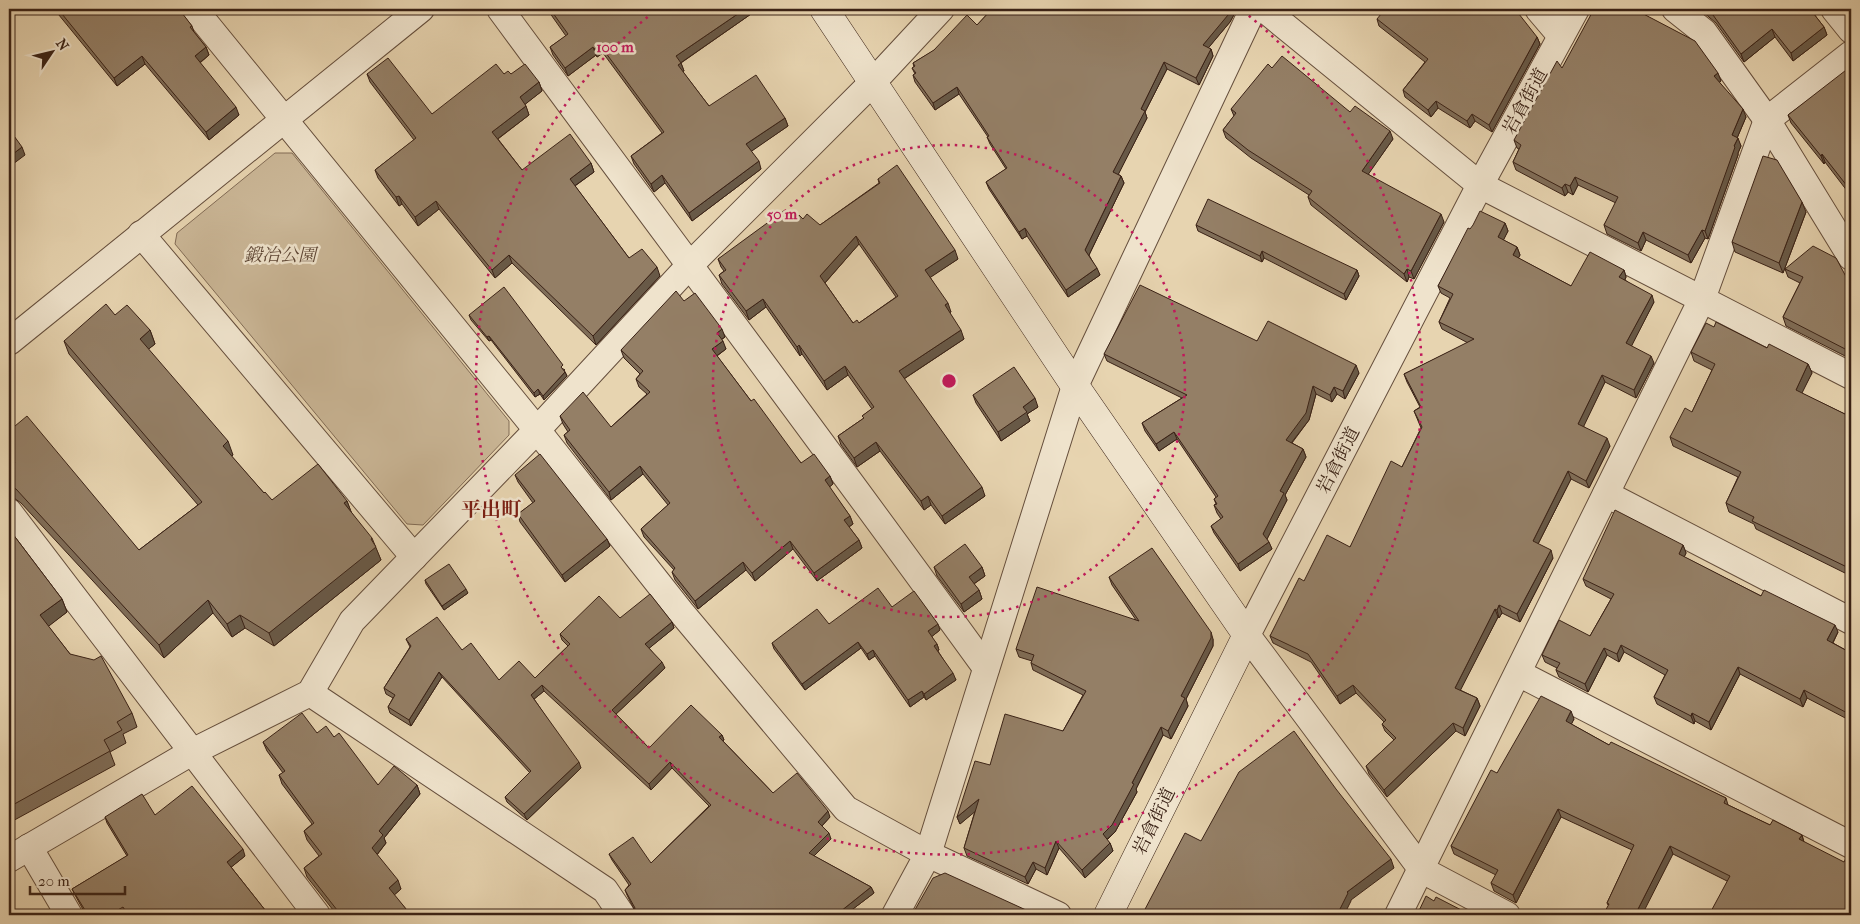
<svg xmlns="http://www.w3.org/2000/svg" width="1860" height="924" font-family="'IM FELL French Canon','Noto Serif JP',serif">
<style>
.green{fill:#cab696;stroke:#826c56}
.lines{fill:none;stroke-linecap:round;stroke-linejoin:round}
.street-casing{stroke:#654e3c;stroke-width:28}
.secondary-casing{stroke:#3a2216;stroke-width:29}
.street{stroke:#efe3cc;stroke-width:26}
.secondary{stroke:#efe3cc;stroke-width:28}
.wall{fill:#7f6d58;stroke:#3a2216;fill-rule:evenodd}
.shaded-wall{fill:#685947;stroke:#3a2216}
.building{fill:#947f66;stroke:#3a2216;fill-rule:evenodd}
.ring{fill:none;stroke:#c2185b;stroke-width:2.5;stroke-dasharray:2.5 5}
.labels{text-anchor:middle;stroke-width:5;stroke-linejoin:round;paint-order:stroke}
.street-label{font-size:18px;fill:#3a2216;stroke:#efe3cc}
.park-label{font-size:18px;font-style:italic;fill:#5e4736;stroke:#efe3cc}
.quarter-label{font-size:20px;font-weight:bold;fill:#7a1f14;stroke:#efe3cc}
.centre{fill:#c2185b;stroke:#efe3cc;stroke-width:2.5}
.ring-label{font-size:15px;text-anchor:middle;font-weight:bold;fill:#c2185b;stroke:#efe3cc;stroke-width:5;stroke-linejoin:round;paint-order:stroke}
</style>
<rect width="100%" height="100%" fill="#e7d4b0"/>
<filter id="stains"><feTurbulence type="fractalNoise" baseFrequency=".004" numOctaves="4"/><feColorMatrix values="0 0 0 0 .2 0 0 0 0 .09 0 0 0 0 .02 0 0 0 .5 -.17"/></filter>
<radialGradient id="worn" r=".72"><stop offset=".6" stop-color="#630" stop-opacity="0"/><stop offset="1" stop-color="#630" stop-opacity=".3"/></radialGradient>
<path class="green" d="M275,153H292L509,421V435L423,525L407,524L175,244L177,233Z"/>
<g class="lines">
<g class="street-casing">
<g id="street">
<path d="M194,9L537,430L681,612L846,809L928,854L1058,915"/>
<path d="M500,9C662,229 826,447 986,668"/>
<path d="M1264,9L1480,185L1851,376"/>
<path d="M1538,9L1561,36"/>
<path d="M1675,9L1704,32L1767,120L1851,257"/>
<path d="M1834,9L1851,30"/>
<path d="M141,234L414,557"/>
<path d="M9,342L421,9"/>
<path d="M1606,494L1851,621"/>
<path d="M9,512L317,915"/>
<path d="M1518,673L1851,845"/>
<path d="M310,693L605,890L622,915"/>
<path d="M29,847L69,915"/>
<path d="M9,859L192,752L310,693L352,621L537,430L689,266L873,82L941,9"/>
<path d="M895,915L928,854L1075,386L1253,9"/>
<path d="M1398,915L1702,299L1767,120L1851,54"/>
<path d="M1507,915L1422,870L1247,635L1480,185L1576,9"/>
</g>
</g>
<g class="secondary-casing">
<path id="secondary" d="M824,9L1075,386L1247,635L1108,915"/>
</g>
<use href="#street" class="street"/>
<use href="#secondary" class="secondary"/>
</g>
<g class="wall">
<path d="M54,9H179V10L192,26L194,32L206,47L209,55L200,63L239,115L209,140L145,64L117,86Z"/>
<path d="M547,9H749L751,14L681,63L684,71L683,72L709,106L785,118L788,126L751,151L761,169L692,221L665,183L654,192L634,164L631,156L662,133L603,53L597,57L596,55L568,76L553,55L550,47L566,36Z"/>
<path d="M992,9H1237L1230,22L1208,48L1211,49L1213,56L1199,85L1167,69L1145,112L1147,118L1118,174L1121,176L1124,183L1089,255L1100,275L1068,297L1027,236L1022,239L989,189L986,182L1006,169L990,144L987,137H988L959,94L935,110L915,82L913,75L915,74L912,68L914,67L913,63L977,25Z"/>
<path d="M1701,9H1810L1824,27L1827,35L1793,61L1775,37L1744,62L1716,23L1703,12Z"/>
<path d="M1377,19L1537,37L1540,44L1492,132L1475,121L1470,128L1438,108L1431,117L1405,97L1403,90L1425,62L1379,26Z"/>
<path d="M1272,68L1350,112L1393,139L1368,174L1444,222L1414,279L1409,277L1407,282L1311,205L1308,197L1309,195L1251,158L1226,138L1223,130L1234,116L1231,109Z"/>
<path d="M1851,69V196L1825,162L1824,164L1791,123L1788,115Z"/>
<path d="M367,74L432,114L504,74H511L539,82L542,91L525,104L529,115L498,139L522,170L591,163L594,172L575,186L629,258L660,276L596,345L512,263L495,278L439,209L418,226L402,204L399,206L378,178L375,170L414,140L370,82Z"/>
<path d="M1721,81L1719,82L1746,117L1737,138L1741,146L1738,153V155L1708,239L1705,238L1691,263L1646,240L1641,251L1607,234L1604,225L1616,203L1578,185L1573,195L1568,192L1565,196L1516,170L1513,162L1519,149L1517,148L1514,140Z"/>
<path d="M878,179L958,259L930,277L951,312H949L964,339L904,379L985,496L945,524L931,505L924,510L880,451L857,467L841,445L838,436L864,418L862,416L872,409L848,375L827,390L802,354L800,356L766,307L749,320L722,284L719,275L724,271L721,267L718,259L794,220L803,219L820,225L879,183ZM859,244L896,297L859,323H853L825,283Z"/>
<path d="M1806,212L1783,273L1735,252L1732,242Z"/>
<path d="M1505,223L1508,231L1503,240L1517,247L1520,255L1518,258L1571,286L1624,270L1626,277L1625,280L1654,302L1631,346L1654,363L1636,398L1605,382L1583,426L1610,446L1589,488L1571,479L1538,544L1553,558L1520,622L1502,613L1499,618L1498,617L1460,690L1477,698L1480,706L1465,736L1456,731L1387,797L1369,774L1366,766L1394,740L1385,731L1382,724L1384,722L1356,693L1340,704L1311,662L1273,643L1270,636L1304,581L1350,547L1402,467L1421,428L1414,411L1420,407L1407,382L1404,374L1468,343L1442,329L1439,322L1450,298L1441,293L1438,286L1470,229Z"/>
<path d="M1196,225L1357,270L1359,276L1346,300L1264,258L1262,262L1198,231Z"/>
<path d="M1785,269L1851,286V359L1786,326L1783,317L1800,283L1788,277Z"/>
<path d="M684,301L725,337L721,340L726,349L717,356L751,401L801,463L830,476L833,484L829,487L850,516L853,524L849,527L859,540L862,548L817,581L793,549L755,581L746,570L698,609L675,580L672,572L674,570L644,537L641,529L668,505L643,474L611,500L567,443L564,435L568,432L563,424L560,416L611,427L647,394L639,387L636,379L640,374L624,358L621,350Z"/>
<path d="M469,315L565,370H564L567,376L544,400L540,394L535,397L491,340L489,341L471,320Z"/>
<path d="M1714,327L1808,364L1812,373L1801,393L1851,417V576L1756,529L1754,524L1729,512L1726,503L1738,477L1673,446L1670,437L1692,412L1712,370L1694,361L1691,352Z"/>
<path d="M150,330L155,344L148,349L233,455L231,456L264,493L272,500L347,501L351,512L374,544L381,560L274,646L245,628L232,637L213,613L164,658L21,503L14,498L9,497V469L12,466L9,462V431L139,550L198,505L69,354L64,341Z"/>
<path d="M1257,341L1359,373L1345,399L1337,394L1332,402L1316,394L1309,420L1292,443L1303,449L1306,457L1285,495L1287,500L1267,539L1272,549L1240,571L1214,533L1211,526L1221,519L1217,513L1214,505L1216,504L1214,499L1216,497L1177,439L1159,451L1145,431L1142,423L1182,398L1107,361L1104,354Z"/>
<path d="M973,395L1038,407L1027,414L1030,421L1001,441L976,403Z"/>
<path d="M515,475L607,539L610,546L565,582L520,522L518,514L533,503L518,482Z"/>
<path d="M9,529L62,599L67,612L48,626L70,654L132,713L137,727L123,734L126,743L110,752L115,765L9,823Z"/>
<path d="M1683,545L1686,553L1684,557L1761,596L1838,632L1833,643L1851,653V721L1807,698L1803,707L1740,674L1711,730L1695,721L1694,724L1657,704L1654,697L1665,675L1624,652L1619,662L1607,655L1588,692L1559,677L1556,670L1557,668L1545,662L1542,655L1590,636L1611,599L1586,586L1583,579Z"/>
<path d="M934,567H982L985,576L974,584L979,590L982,599L964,612L937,576Z"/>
<path d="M1109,577L1213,639V646L1186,699L1188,706L1171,739L1163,735L1136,789L1137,792L1115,832L1107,840L1110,843L1113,851L1085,878L1059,848L1047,875L1036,869L1028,884L967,856L964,848L975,811L960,824L957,817L990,765L1063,731L1083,695L1033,670L1031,663L1032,661L1019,657L1016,649L1136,620L1112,585Z"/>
<path d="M425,580L468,593L444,610L426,584Z"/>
<path d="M892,607L940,630L931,637L937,644L939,650L938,651L956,680L926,700L924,697L910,707L875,656L869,660L861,648L805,690L774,649L772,643L829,624Z"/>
<path d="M620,618L672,622L674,628L649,648L665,668L616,714L649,748L722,735L724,740L723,741L773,793L830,817L822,826L831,839L814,856L871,887L874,893L845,915H633L634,909L627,895L625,890L629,885L612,860L609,854L651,863L709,806L672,768L651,790L544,691L534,699L581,768L527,820L507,802L505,797L530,773L442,677L411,726L390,713L388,707L393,698L386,694L384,688L410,647L406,639L462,650L499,680L535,678L568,646L562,640L560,634Z"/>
<path d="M1574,719L1571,724L1609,745L1726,798L1728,805L1770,825L1802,835L1804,842L1851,915L1727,881L1673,854L1608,905L1607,903L1632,850L1561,817L1516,903L1494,891L1491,883L1496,875L1454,854L1451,846L1497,773Z"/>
<path d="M317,733L334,737L378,785H417L420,794L384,838L386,843L377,855L401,889L394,895L411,915H337L307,877L304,868L319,856L307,840L304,831L312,824L282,784L279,775L283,773L267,751L263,742Z"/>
<path d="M155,815L245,856L231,867L269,915H126L125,914L123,915H86L75,895L72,889L127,856L107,823L105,817Z"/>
</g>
<g class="shaded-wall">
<path d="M216,9H224L218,14Z"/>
<path d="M745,9H749L751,14L679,64L676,56Z"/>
<path d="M1231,9H1237L1230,22L1205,52L1203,45Z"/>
<path d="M1824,27L1827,35L1793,61L1791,53Z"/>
<path d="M1772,29L1775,37L1744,62L1741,54Z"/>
<path d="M1537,37L1540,44L1492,132L1489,125Z"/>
<path d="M600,45L603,53L597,57L594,49Z"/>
<path d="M206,47L209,55L198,64L195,56Z"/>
<path d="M593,47L596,55L568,76L565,68Z"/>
<path d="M1211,49L1213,56L1199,85L1196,78Z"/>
<path d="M142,56L145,64L117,86L114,78Z"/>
<path d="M1164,62L1167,69L1145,112L1147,118L1116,179L1113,172L1141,109Z"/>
<path d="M681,63L684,71L680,73L678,65Z"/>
<path d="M1718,73L1721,81L1716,85L1714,76Z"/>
<path d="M539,82L542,91L523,106L520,97Z"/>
<path d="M957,87L959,94L935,110L933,103Z"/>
<path d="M1436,101L1438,108L1431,117L1428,110Z"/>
<path d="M526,106L529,115L496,140L492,132Z"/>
<path d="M236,107L239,115L209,140L206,132Z"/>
<path d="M1743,109L1746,117L1735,143L1732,135Z"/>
<path d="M1472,114L1475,121L1470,128L1467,121Z"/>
<path d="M785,118L788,126L749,153L746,144Z"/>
<path d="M1390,131L1393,139L1365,179L1362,171Z"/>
<path d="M1738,138L1741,146L1738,153V155L1708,239L1705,231L1734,146Z"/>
<path d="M22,147L25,155L9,167V157Z"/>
<path d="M1822,154L1825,162L1824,164L1821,156Z"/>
<path d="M759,161L761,169L692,221L689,213Z"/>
<path d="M591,163L594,172L573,187L570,179Z"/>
<path d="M662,175L665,183L654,192L651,184Z"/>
<path d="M1121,176L1124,183L1088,257L1085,250Z"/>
<path d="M1575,177L1578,185L1573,195L1570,186Z"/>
<path d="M1565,184L1568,192L1565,196L1562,188Z"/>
<path d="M399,196L402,204L399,206L396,197Z"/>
<path d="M436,201L439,209L418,226L415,217Z"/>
<path d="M1802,202L1806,212L1783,273L1779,263Z"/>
<path d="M1441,214L1444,222L1414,279L1411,271Z"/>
<path d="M1505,223L1508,231L1501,245L1498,237Z"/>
<path d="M1025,228L1027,236L1022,239L1019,232Z"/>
<path d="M1702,230L1705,238L1691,263L1688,255Z"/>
<path d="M1643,232L1646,240L1641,251L1638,243Z"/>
<path d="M856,236L859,244L823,285L820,276Z"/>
<path d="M1517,247L1520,255L1516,263L1513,255Z"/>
<path d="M955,250L958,259L928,279L925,270Z"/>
<path d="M1262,251L1264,258L1262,262L1260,256Z"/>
<path d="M509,255L512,263L495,278L492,270Z"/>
<path d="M657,267L660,276L596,345L593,336Z"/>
<path d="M1097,268L1100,275L1068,297L1066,290Z"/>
<path d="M1407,269L1409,277L1407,282L1404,274Z"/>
<path d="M1357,270L1359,276L1346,300L1344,294Z"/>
<path d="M1624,270L1626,277L1622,285L1619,277Z"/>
<path d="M1652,295L1654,302L1629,351L1626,343Z"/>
<path d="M763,299L766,307L749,320L746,311Z"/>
<path d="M948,303L951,312L948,314L945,305Z"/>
<path d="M722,329L725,337L719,341L717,333Z"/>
<path d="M150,330L155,344L145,352L140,339Z"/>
<path d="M961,330L964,339L902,380L899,371Z"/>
<path d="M489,336L491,340L489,341L487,337Z"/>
<path d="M723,341L726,349L715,357L712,349Z"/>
<path d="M799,345L802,354L800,356L797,347Z"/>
<path d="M1651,356L1654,363L1636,398L1634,390Z"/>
<path d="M1808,364L1812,373L1799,399L1796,390Z"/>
<path d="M1356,365L1359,373L1345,399L1343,391Z"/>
<path d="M845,366L848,375L827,390L824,381Z"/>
<path d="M565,372L567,376L544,400L543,396Z"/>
<path d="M1602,375L1605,382L1581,432L1578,424Z"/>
<path d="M1313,386L1316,394L1309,420L1288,447L1286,440Z"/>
<path d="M1334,387L1337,394L1332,402L1330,395Z"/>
<path d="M538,389L540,394L535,397L534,393Z"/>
<path d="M1035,398L1038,407L1027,414L1030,421L1001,441L998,432L1023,407Z"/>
<path d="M1174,432L1177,439L1159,451L1156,444Z"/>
<path d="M1607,438L1610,446L1589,488L1586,481Z"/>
<path d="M228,441L233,455L228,460L223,446Z"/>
<path d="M876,442L880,451L857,467L854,458Z"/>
<path d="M1303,449L1306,457L1285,495L1287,500L1266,541L1263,534L1280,491Z"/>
<path d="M640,466L643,474L611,500L609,492Z"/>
<path d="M1568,471L1571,479L1536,548L1533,541Z"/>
<path d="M830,476L833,484L827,489L825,480Z"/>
<path d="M982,487L985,496L945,524L942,516Z"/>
<path d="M928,496L931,505L924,510L921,501Z"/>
<path d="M347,501L352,514L344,503Z"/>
<path d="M850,516L853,524L847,528L844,520Z"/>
<path d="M372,538L381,560L274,646L269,633Z"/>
<path d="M607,539L610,546L565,582L562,575Z"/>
<path d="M859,540L862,548L817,581L814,573Z"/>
<path d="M790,541L793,549L755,581L752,573Z"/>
<path d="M1269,542L1272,549L1240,571L1238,564Z"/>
<path d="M1683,545L1686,553L1682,562L1679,554Z"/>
<path d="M1551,550L1553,558L1520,622L1517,614Z"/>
<path d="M743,562L746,570L698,609L695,601Z"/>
<path d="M982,567L985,576L972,585L969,577Z"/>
<path d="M466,589L468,593L444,610L442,606Z"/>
<path d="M979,590L982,599L964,612L961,604Z"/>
<path d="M62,599L67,612L45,629L40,615Z"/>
<path d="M208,600L213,613L164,658L159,645Z"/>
<path d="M1499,605L1502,613L1499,618L1497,610Z"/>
<path d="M1495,609L1498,617L1458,695L1455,688Z"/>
<path d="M240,615L245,628L232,637L227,624Z"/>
<path d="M672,622L674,628L647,650L645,644Z"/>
<path d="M938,624L940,630L930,638L928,631Z"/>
<path d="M1835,625L1838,632L1830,648L1827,640Z"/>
<path d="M1211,632L1213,639V646L1186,699L1188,706L1171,739L1168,731L1181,696Z"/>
<path d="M858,642L861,648L805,690L802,684Z"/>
<path d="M937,644L939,650L936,652L934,646Z"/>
<path d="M1621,645L1624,652L1619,662L1617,654Z"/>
<path d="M1604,648L1607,655L1588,692L1585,684Z"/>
<path d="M873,650L875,656L869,660L867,654Z"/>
<path d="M662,662L665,668L614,716L612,710Z"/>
<path d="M1738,667L1740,674L1711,730L1709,722Z"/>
<path d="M439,672L442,677L411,726L409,720Z"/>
<path d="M953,673L956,680L926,700L924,694Z"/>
<path d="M542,685L544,691L533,700L531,695Z"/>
<path d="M1353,685L1356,693L1340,704L1337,696Z"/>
<path d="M1804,690L1807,698L1803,707L1800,699Z"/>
<path d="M922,691L924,697L910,707L908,700Z"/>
<path d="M1477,698L1480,706L1465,736L1463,728Z"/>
<path d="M1571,711L1574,719L1569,729L1566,721Z"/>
<path d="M1692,713L1695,721L1694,724L1691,716Z"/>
<path d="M1453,723L1456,731L1387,797L1384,790Z"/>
<path d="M1161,727L1163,735L1136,789L1137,792L1115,832L1105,841L1103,834L1132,783Z"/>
<path d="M722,735L724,740L721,742L719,737Z"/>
<path d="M579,762L581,768L527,820L524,814Z"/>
<path d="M670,762L672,768L651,790L649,784Z"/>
<path d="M417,785L420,794L384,838L386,843L375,857L372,848L379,831Z"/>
<path d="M979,799L982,806L960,824L957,817Z"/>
<path d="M1558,809L1561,817L1516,903L1513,895Z"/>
<path d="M828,811L830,817L820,828L818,822Z"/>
<path d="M829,833L831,839L811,859L809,853Z"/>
<path d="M1802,835L1804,843L1799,839Z"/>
<path d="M1056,841L1059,848L1047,875L1045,868Z"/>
<path d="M1110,843L1113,851L1085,878L1082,870Z"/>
<path d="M1670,846L1673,854L1642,915H1635Z"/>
<path d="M243,849L245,856L229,869L227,862Z"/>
<path d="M1391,859L1394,868L1351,900V901L1344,915H1337L1347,892Z"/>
<path d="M1033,862L1036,869L1028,884L1025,877Z"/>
<path d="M398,880L401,889L392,897L389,888Z"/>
<path d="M871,887L874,893L845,915H836Z"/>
<path d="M644,911L646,915H640Z"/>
</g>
<g class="building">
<path d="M58,9H179L192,26L190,27L206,47L195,56L236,107L206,132L142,56L114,78Z"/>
<path d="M550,9H745L676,56L681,63L678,65L709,106L756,75L785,118L746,144L759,161L689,213L662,175L651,184L631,156L664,132L600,45L594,49L593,47L565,68L550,47L568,34Z"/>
<path d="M992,9H1231L1228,15L1203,45L1211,49L1196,78L1164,62L1141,109L1145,111L1113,172L1121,176L1085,250L1097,268L1066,290L1025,228L1019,232L986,182L1007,168L987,137L989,136L957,87L933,103L913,75L916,73L912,68L915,66L913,63L934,50L967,15L977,25Z"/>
<path d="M1385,9H1515L1537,37L1489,125L1472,114L1467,121L1436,101L1428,110L1403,90L1428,59L1377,19Z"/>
<path d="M1594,9H1634L1695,41L1718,73L1714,76L1743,109L1732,135L1738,138L1734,146L1735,147L1705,231L1702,230L1688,255L1643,232L1638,243L1604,225L1618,197L1575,177L1570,186L1565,184L1562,188L1513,162L1521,145L1514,140L1557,61L1562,68Z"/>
<path d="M1706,9H1810L1824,27L1791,53L1772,29L1741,54L1713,15Z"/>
<path d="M1282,56L1350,112L1355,106L1390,131L1362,171L1441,214L1411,271L1407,269L1404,274L1308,197L1312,191L1248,150L1223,130L1236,113L1231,109L1268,64L1272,68Z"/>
<path d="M388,58L432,114L496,64L504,74L508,71L511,74L525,64L539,82L520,97L526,106L492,132L522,170L570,134L591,163L570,179L629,258L642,249L657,267L593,336L509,255L492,270L436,201L415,217L399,196L396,197L375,170L416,138L367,74Z"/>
<path d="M1850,67L1851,69V99L1848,102L1851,106V191L1822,154L1821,156L1788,115Z"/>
<path d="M9,129L22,147L9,157Z"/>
<path d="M1763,156L1777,160L1802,202L1779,263L1732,242Z"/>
<path d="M897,165L955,250L925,270L948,303L945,305L961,330L899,371L982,487L942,516L928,496L921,501L876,442L854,458L838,436L864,418L862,416L874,407L845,366L824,381L799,345L797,347L763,299L746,311L719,275L726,270L718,259L785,210L794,220L799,215L803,219L807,214L820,225L880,183L878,179ZM856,236L898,296L859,323L857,320L853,323L820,276Z"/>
<path d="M1208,199L1357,270L1344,294L1262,251L1260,256L1196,225Z"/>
<path d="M1480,211L1505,223L1498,237L1517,247L1513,255L1571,286L1590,252L1624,270L1619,277L1652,295L1626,343L1651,356L1634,390L1602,375L1578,424L1607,438L1586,481L1568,471L1533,541L1551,550L1517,614L1499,605L1497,610L1495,609L1455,688L1477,698L1463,728L1453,723L1384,790L1366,766L1396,738L1382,724L1386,720L1353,685L1337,696L1308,654L1270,636L1299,578L1304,581L1327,535L1350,547L1391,461L1402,467L1422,427L1414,411L1421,407L1404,374L1474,339L1439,322L1453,294L1438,286L1468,228L1470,229L1473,225Z"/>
<path d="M1813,246L1836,258L1851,286V352L1783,317L1803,277L1785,269Z"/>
<path d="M1140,285L1257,341L1268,321L1356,365L1343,391L1334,387L1330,395L1313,386L1306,413L1286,440L1303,449L1280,491L1284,493L1263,534L1269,542L1238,564L1211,526L1223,517L1214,505L1217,504L1214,499L1218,496L1174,432L1156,444L1142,423L1187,395L1104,354Z"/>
<path d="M504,287L563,365L561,367L565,372L543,396L538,389L534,393L489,336L487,337L469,315Z"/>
<path d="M676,291L684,301L695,293L722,329L717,333L723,341L712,349L751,401L754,399L801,463L814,454L830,476L825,480L850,516L844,520L859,540L814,573L790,541L752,573L743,562L695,601L672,572L675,568L641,529L670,503L640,466L609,492L564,435L570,430L560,416L583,392L611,427L650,392L636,379L643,371L621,350Z"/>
<path d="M106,304L115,315L127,305L150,330L140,339L228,441L223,446L264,493L265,492L272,500L318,464L347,501L344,503L372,538L371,539L376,547L269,633L240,615L227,624L208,600L159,645L16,489L9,485V469L15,463L9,455V431L27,416L139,550L202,502L64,341Z"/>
<path d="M1716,322L1767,348L1769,344L1808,364L1796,390L1851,417V569L1752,521L1754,517L1726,503L1741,472L1670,437L1685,408L1692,412L1715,364L1691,352L1706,323L1714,327Z"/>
<path d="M1014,367L1035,398L1023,407L1027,412L998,432L973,395Z"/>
<path d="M540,454L607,539L562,575L518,514L535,501L515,475Z"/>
<path d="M1615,510L1683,545L1679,554L1761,596L1764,590L1835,625L1827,640L1851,653L1850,658H1851V715L1804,690L1800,699L1738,667L1709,722L1692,713L1691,716L1654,697L1668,670L1621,645L1617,654L1604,648L1585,684L1556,670L1560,663L1542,655L1559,620L1590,636L1614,594L1583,579Z"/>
<path d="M9,529L62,599L40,615L70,654L94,660L101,656L132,713L117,722L122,730L104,740L110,751L9,807Z"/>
<path d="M965,544L982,567L969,577L979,590L961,604L934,567Z"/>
<path d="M1152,548L1211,632V638L1181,696L1185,698L1168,731L1161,727L1132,783L1134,784L1112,825L1103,834L1110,843L1082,870L1056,841L1045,868L1033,862L1025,877L964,848L979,799L957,817L975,761L990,765L1005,714L1063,731L1086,691L1031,663L1034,655L1016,649L1037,587L1139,621L1109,577Z"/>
<path d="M449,564L466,589L442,606L425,580Z"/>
<path d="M878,588L892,607L914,591L938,624L928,631L937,644L934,646L953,673L924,694L922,691L908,700L873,650L867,654L858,642L802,684L772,643L817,609L829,624Z"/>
<path d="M650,594L672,622L645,644L662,662L612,710L649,748L691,705L722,735L719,737L773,793L797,773L828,811L818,822L829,833L809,853L871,887L836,915H647L644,911L640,915H633L635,908L625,890L631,884L609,854L633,837L651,863L711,805L670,762L649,784L542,685L531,695L579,762L524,814L505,797L531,771L439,672L409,720L388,707L395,695L384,688L411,646L406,639L437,617L462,650L471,643L499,680L519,661L535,678L570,644L560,634L599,596L620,618Z"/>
<path d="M1541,696L1571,711L1566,721L1609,745L1611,742L1726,798L1724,803L1770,825L1773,820L1802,835L1799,839L1844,862L1849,852H1851V915H1709L1730,876L1670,846L1635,915H1603L1609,904L1607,903L1634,845L1558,809L1513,895L1491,883L1498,870L1451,846L1491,770L1497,773Z"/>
<path d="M302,713L317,733L326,726L334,737L339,733L378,785L394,766L417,785L379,831L383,835L372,848L398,880L389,888L411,915H341L304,868L322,854L304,831L314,823L279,775L285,771L263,742Z"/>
<path d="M1294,731L1336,789L1391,859L1347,892L1348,893L1337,915H1142L1185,833L1201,841L1239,772Z"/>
<path d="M192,786L243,849L227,862L269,915H128L123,907L109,915H88L72,889L128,855L105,817L142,794L155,815Z"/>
<path d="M945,873L1026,910L1025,914L1028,915H912L933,878Z"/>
<path d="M1426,896L1434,901L1436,897L1471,915H1417Z"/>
<path d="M9,898L15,915H9Z"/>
<path d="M1477,910L1487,915H1475Z"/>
<path d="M603,911L607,915H598Z"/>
</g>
<g class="ring">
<circle cx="949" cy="381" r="236"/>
<path d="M1243 11A473 473 0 1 1 655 11"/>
</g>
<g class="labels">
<g class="street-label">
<text transform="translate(1525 101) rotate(-61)" y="6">岩倉街道</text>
<text transform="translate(1338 460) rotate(-63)" y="6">岩倉街道</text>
<text transform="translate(1154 821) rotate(-64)" y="6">岩倉街道</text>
</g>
<g class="park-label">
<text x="280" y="261">鍛冶公園</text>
</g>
<g class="quarter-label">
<text x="491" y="516">平出町</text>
</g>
</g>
<circle cx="949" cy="381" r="8" class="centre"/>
<g class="ring-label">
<text x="615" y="52">100 m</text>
<text x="782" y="219">50 m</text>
</g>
<rect width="1860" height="924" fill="none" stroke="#e7d4b0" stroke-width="30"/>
<rect x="10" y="10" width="1840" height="904" fill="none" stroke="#3a2216" stroke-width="2.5"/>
<rect x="15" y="15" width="1830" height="894" fill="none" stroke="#3a2216"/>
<g transform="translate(52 52) rotate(55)" stroke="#efe3cc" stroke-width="4" paint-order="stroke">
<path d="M0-4L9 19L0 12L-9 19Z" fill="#3a2216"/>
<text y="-8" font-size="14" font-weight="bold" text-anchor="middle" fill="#3a2216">N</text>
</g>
<path d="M30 886v8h95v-8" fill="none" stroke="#3a2216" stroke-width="2.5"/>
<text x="38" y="886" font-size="15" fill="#3a2216" stroke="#efe3cc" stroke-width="4" paint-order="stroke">20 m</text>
<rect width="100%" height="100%" filter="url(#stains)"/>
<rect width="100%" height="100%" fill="url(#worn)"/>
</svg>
